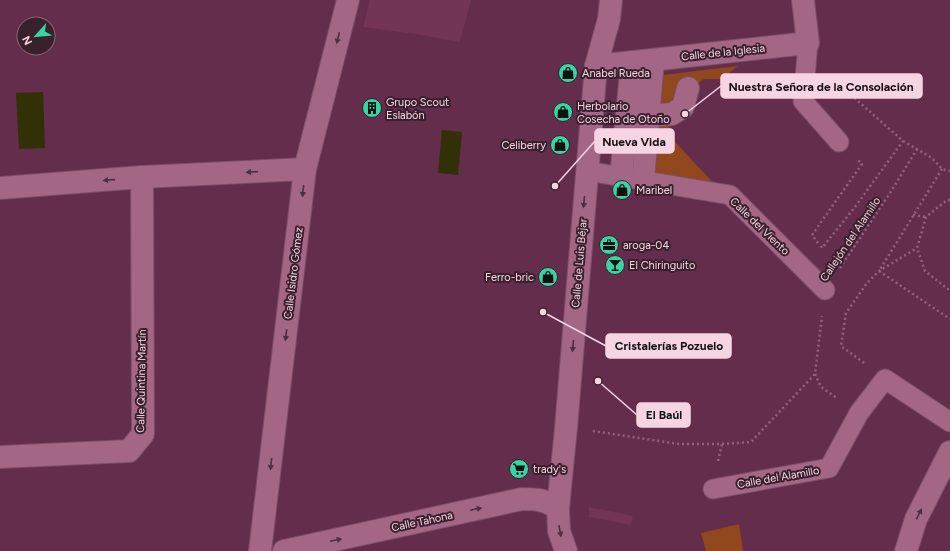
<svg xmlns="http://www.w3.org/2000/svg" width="950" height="551" font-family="Figtree,sans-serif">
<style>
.built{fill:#733556}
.green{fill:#90481c}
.water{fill:#313007}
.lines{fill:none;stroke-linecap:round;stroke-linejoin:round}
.lane-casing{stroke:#7b4d66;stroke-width:21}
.street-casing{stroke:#7b4d66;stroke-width:24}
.secondary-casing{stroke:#7b4d66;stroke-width:24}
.path{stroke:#93637d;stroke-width:2.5;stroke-dasharray:2 3;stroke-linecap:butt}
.lane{stroke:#a36685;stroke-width:19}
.street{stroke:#a36685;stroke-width:22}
.secondary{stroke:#a36685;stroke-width:22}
.oneway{fill:#4e2e3f}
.labels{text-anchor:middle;stroke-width:4;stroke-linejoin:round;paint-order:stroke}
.street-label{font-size:11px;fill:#f6d4e4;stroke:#39202d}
.poi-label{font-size:11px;fill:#f6d4e4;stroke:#39202d;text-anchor:start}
.leader{fill:none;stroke:#f6d4e4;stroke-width:1.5}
.callout-dot{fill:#f6d4e4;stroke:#39202d;stroke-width:1.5}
.callout{fill:#f6d4e4;stroke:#f6d4e4;stroke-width:1.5}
.callout-label{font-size:12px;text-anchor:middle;font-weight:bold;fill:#111}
</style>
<rect width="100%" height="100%" fill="#632d4b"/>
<g class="built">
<path d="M370,0H471L460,42L416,34L363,27Z"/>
<path d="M589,507L633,516L631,525L589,517Z"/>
</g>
<g class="green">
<path d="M738,66L721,79H704L695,86L689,110L665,131L718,188L615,171L621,80Z"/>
<path d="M739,524L743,551H706L701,533Z"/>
</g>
<g class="water">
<path d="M43,92L45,148L19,149L16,93Z"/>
<path d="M442,130L462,132L458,175L438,173Z"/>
</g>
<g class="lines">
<g class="lane-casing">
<g id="lane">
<path d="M808,43L803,101L839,142"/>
<path d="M587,171L730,195L825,290"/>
<path d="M713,489L829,468L859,413L885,379L950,422"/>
</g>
</g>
<g class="street-casing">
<g id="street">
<path d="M611,0L609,19L596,66L808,43L803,0"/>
<path d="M648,116L672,114L683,107L688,88"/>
<path d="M621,177L632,62"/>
<path d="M643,181L653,60"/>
<path d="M0,188L142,177L305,169"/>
<path d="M0,457L129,451L143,434L142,177"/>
<path d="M260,551L305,169L348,0"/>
<path d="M284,551L522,499C539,499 544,500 558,508"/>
</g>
</g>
<g class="secondary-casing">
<g id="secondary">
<path d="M566,551L559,531L558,508L566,428L596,66"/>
<path d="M906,551L916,519L950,452"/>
</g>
</g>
<g class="path">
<path d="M832,78L903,141L932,158L942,169L950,171"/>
<path d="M942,169L879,271L950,319"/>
<path d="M950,200H947L926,217L917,248L925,271L949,290H950"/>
<path d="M913,215L926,217"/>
<path d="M818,243L812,235L862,164L858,160"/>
<path d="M821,246L822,248L855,207L903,141"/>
<path d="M840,268L890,193L917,149"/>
<path d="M864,363L841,346L846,313L867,283L879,271L917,248"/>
<path d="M815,374L821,387L837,398"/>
<path d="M593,431L679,444H722L751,442L815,374L822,316"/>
<path d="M718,461L722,444"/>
</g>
<use href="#lane" class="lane"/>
<use href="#street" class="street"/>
<use href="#secondary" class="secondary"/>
</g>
<defs><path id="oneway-solid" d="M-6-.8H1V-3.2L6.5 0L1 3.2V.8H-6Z"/></defs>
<g class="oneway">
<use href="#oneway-solid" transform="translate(338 38) rotate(104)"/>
<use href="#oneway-solid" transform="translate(252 172) rotate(177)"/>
<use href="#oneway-solid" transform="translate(109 180) rotate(176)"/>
<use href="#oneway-solid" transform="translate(303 191) rotate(97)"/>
<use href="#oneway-solid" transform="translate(584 202) rotate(95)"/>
<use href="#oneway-solid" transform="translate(286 335) rotate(97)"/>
<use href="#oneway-solid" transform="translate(573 346) rotate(95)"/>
<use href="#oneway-solid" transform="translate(271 464) rotate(97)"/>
<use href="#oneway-solid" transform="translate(476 509) rotate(-12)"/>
<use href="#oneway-solid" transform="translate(919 514) rotate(-64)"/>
<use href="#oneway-solid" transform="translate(560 531) rotate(79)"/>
<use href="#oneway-solid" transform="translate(336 540) rotate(-12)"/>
</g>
<defs>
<g id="shop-disc" transform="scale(1)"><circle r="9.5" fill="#37d4a6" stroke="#39202d"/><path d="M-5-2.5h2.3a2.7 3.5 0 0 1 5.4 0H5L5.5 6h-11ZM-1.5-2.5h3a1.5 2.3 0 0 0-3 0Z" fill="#111"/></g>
<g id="building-disc" transform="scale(1)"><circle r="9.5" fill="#37d4a6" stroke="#39202d"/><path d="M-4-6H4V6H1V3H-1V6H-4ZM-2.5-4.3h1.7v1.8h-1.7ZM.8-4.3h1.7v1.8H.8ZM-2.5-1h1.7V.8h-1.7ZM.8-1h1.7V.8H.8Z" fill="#111"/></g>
<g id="office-disc" transform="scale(1)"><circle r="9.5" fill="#37d4a6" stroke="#39202d"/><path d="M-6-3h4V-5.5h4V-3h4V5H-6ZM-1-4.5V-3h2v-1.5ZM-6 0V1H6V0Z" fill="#111"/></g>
<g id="bar-disc" transform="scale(1)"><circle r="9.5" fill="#37d4a6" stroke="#39202d"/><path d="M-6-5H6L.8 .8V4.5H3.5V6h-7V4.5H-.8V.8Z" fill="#111"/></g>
<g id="supermarket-disc" transform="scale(1)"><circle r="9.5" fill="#37d4a6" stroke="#39202d"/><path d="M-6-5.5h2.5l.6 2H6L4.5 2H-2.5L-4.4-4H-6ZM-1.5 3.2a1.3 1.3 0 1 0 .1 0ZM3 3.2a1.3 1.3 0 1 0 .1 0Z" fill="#111"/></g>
</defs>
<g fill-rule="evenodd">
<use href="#shop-disc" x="568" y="73"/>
<use href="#building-disc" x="372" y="108"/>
<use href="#shop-disc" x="563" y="112"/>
<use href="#shop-disc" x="560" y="145"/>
<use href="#shop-disc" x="622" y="190"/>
<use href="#office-disc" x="609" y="245"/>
<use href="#bar-disc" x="615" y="265"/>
<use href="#shop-disc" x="548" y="277"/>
<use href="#supermarket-disc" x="519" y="469"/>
</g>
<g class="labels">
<g class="street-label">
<text transform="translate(723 52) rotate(-6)" y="4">Calle de la Iglesia</text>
<text transform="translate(760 226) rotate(44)" y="4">Calle del Viento</text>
<text transform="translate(850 239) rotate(-56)" y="4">Callejón del Alamillo</text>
<text transform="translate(579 263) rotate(-85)" y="4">Calle de Luis Béjar</text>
<text transform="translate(293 273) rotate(-83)" y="4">Calle Isidro Gómez</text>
<text transform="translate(141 381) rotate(-89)" y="4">Calle Quintina Martín</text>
<text transform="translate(778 477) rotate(-10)" y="4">Calle del Alamillo</text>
<text transform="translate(422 521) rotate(-12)" y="4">Calle Tahona</text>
</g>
<g class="poi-label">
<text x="582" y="77">Anabel Rueda</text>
<text x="386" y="106">Grupo Scout<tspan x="386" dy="13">Eslabón</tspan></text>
<text x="577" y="110">Herbolario<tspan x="577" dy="13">Cosecha de Otoño</tspan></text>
<text x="546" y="149" text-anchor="end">Celiberry</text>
<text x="636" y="194">Maribel</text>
<text x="623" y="249">aroga-04</text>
<text x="629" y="269">El Chiringuito</text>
<text x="534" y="281" text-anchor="end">Ferro-bric</text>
<text x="533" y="473">trady's</text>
</g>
</g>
<path class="leader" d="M685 114L721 86M555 186L595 141M543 312L606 346M598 381L637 415"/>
<g class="callout-dot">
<circle cx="685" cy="114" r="4"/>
<circle cx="555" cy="186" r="4"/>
<circle cx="543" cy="312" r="4"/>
<circle cx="598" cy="381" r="4"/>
</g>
<g class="callout">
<rect x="721" y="74" width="201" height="24" rx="4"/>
<rect x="595" y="129" width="79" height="24" rx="4"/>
<rect x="606" y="334" width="125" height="24" rx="4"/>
<rect x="637" y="403" width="53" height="24" rx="4"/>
</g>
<g class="callout-label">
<text x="821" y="91">Nuestra Señora de la Consolación</text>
<text x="634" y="146">Nueva Vida</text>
<text x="669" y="350">Cristalerías Pozuelo</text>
<text x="664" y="419">El Baúl</text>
</g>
<g transform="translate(36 36) rotate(243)"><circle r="19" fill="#39202d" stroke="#856876"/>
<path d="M0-3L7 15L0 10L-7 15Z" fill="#37d4a6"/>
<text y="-6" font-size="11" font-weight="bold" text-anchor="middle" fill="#f6d4e4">N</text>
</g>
</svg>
